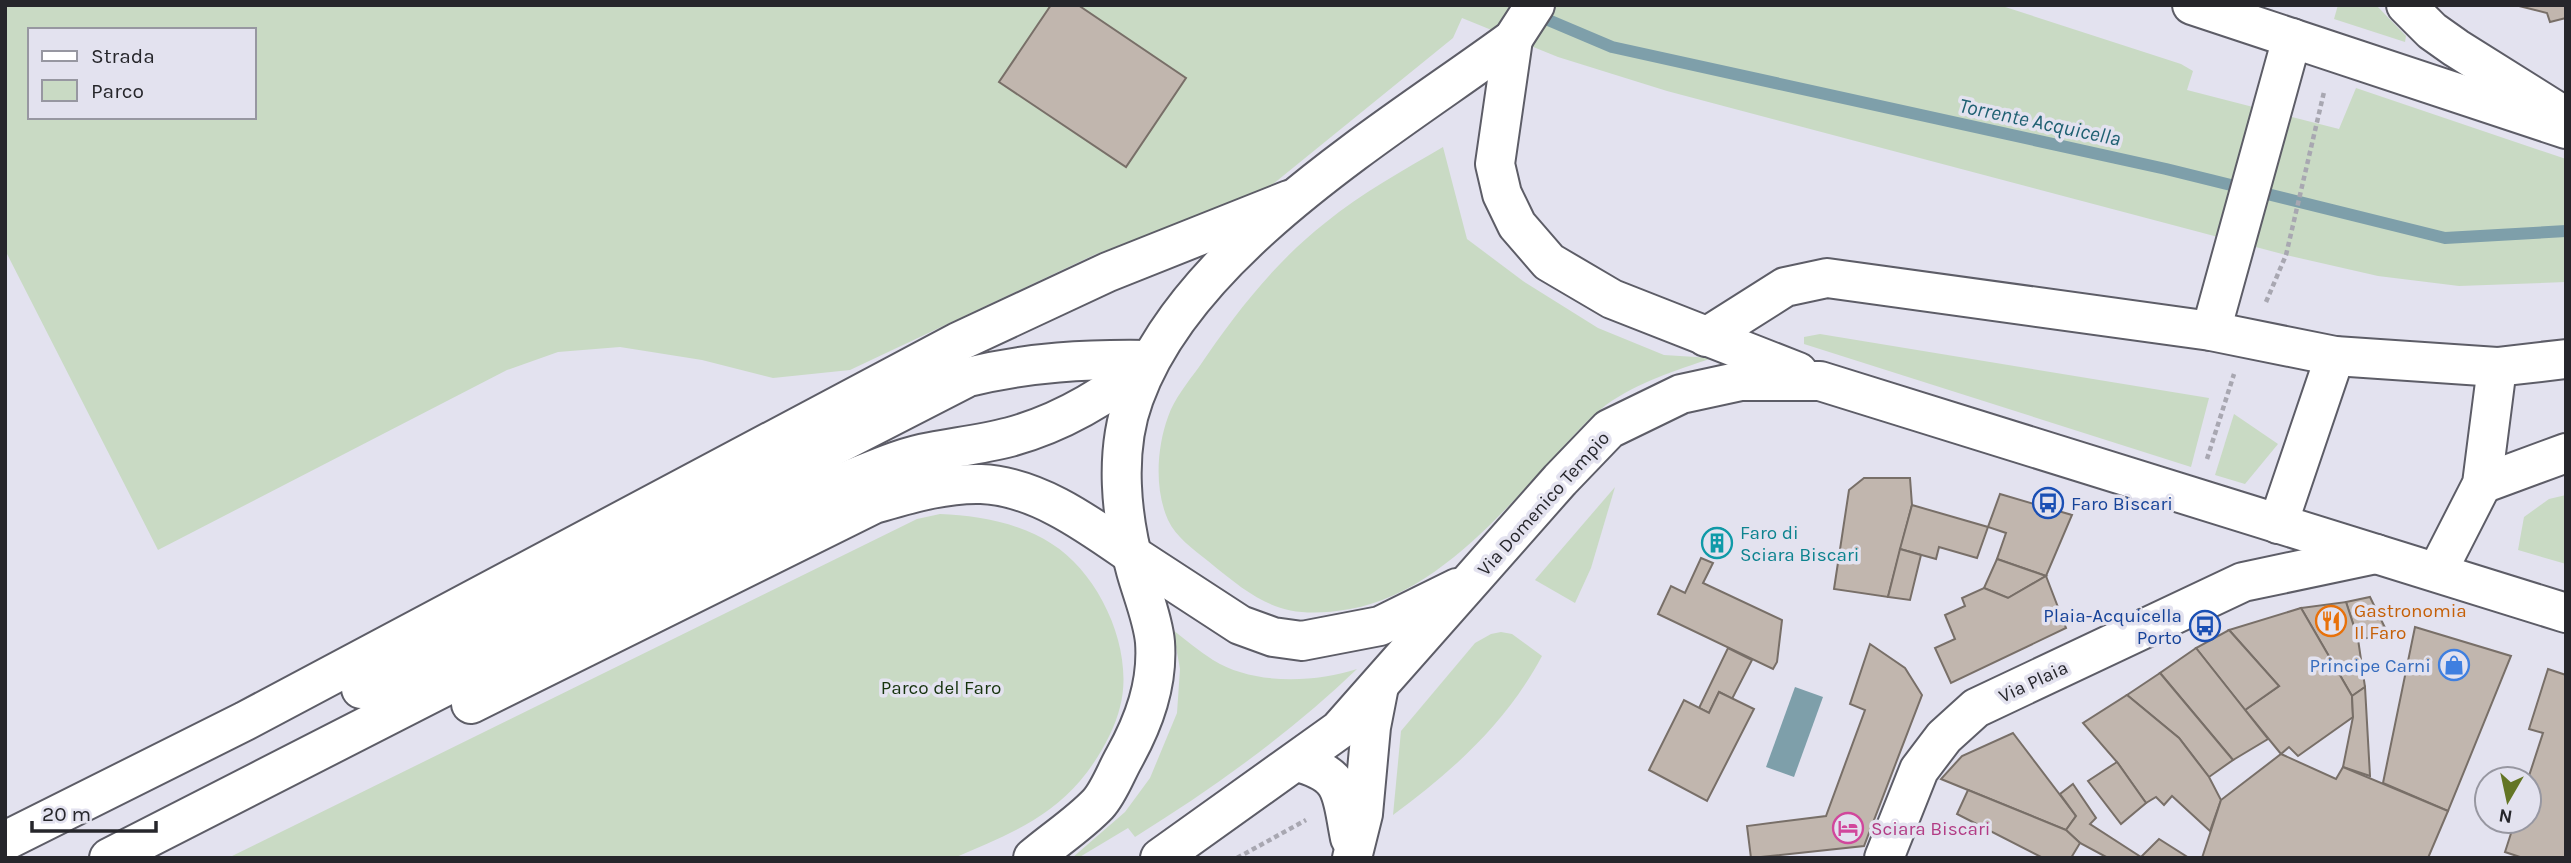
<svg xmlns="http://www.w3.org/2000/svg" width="2571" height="863" font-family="Karla,sans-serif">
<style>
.green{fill:#c9dac4;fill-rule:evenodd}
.water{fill:#7e9faa}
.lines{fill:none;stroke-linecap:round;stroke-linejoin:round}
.stream{stroke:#7e9faa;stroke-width:12}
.building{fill:#c1b6ae;stroke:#786f68;stroke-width:2}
.minor-casing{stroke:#5d5d67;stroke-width:42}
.major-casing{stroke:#5d5d67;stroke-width:42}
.path{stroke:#a8a7b1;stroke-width:4.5;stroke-dasharray:5 3.5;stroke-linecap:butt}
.minor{stroke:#fff;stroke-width:38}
.major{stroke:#fff;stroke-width:38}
.labels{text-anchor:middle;stroke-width:7;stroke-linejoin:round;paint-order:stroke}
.street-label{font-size:19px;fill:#26262b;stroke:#e3e2ef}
.transit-label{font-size:19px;fill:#164399;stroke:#e3e2ef;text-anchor:start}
.culture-label{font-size:19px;fill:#0d838f;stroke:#e3e2ef;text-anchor:start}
.food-label{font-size:19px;fill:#c56008;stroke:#e3e2ef;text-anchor:start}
.shop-label{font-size:19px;fill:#366cbe;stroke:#e3e2ef;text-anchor:end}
.park-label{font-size:19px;fill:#16330e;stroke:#e3e2ef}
.hotel-label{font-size:19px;fill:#b23c85;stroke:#e3e2ef;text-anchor:start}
.water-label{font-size:21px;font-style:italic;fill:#1f6072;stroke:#e3e2ef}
</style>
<rect width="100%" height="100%" fill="#e3e2ef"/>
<g class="green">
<path d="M5,5H1999L2181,64L2193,71L2187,90L2339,129L2356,88L2566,159V282L2459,286L2378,276L2286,255L1667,91L1558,57L1462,18L1453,38L1267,189L1094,255L850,370L773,378L702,360L620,347L558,352L507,370L158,550L5,250ZM30,30H254V117H30Z"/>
<path d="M2338,5H2376L2406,36L2405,42L2334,19Z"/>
<path d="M1443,147L1467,239L1523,281L1598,328L1664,355L1712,358C1675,371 1638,382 1606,405C1586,420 1569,441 1552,459C1499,517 1432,595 1350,609C1282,621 1258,602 1208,561C1193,549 1176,537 1168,520C1154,489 1157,447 1168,417C1174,399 1188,382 1199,367C1234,315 1275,262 1325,223C1362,193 1402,171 1443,147Z"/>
<path d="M1820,334L2209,398L2191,467L1804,344V337Z"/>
<path d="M2234,414L2278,444L2245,484L2215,475Z"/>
<path d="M1615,487L1591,568L1575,603L1535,580Z"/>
<path d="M2566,495V564L2518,550L2524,517L2549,499Z"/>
<path d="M940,514C977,515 1020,523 1052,544C1100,574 1135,651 1120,707C1114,732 1097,761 1080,781C1046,821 1000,838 954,858H228L917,519Z"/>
<path d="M1173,630C1186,640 1199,651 1213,660C1253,685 1314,683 1357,669C1289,734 1215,787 1135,837L1128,828L1078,858H1072L1125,812L1150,778L1177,713L1180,669Z"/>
<path d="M1501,632L1512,634L1542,656C1507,722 1453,771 1393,815L1401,731L1475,643L1491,634Z"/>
</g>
<path class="water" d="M1795,687L1823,697L1794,777L1766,767Z"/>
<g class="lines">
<path class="stream" d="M1534,14L1612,47L2166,169L2445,238L2566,231"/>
</g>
<g class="building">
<path d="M1051,5H1078L1186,78L1126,167L999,82Z"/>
<path d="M2515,5H2566V18L2550,22L2547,13Z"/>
<path d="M1864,478H1910L1912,505L1888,597L1834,589L1849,490Z"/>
<path d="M2000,494L2072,515L2046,576L1997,559L2006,533L1988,527Z"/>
<path d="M1912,505L1988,527L1977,558L1939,547L1936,559L1900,549Z"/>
<circle cx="1717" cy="542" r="14"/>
<path d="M1900,549L1921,555L1910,600L1888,597Z"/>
<path d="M1701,558L1713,563L1703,583L1782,620L1777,662L1773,669L1658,614L1671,586L1685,593Z"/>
<path d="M1997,559L2046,576L2008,598L1984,588Z"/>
<path d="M2046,576L2066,628L1951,683L1935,648L1955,639L1945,615L1965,606L1962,598L1984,588L2008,598Z"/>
<path d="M2370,597L2389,636L2358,639L2346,602Z"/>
<path d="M2346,602L2358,639L2365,687L2352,696L2301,608Z"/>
<path d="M2301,608L2352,696L2353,717L2298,756L2289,747L2281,754L2245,710L2279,686L2229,630Z"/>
<path d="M2415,627L2511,656L2448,811L2383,783Z"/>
<path d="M2229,630L2279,686L2245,710L2196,648Z"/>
<path d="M1870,644L1905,668L1922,695L1864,846L1751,858L1747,826L1826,816L1865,710L1850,704Z"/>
<path d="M1728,648L1752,660L1732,699L1719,692L1709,713L1699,708Z"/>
<path d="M2196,648L2268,739L2233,760L2160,673Z"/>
<path d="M2548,669L2566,675V858H2523L2505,852L2515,821H2529L2528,779L2543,733L2529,729Z"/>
<path d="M2160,673L2233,760L2209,777L2179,738L2127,695Z"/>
<path d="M2365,687L2370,776L2343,767L2353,717L2352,696Z"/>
<path d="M1719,692L1754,709L1707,801L1649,770L1684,700L1709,713Z"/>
<path d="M2127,695L2179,738L2209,777L2221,800L2210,831L2172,796L2164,805L2156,797L2146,803L2117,762L2083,723Z"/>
<path d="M2013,733L2076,816L2066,830L1941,779L1962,756Z"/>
<path d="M2281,754L2336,779L2343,767L2448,811L2428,858H2202L2221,800Z"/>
<path d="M2117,762L2146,803L2121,824L2088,781Z"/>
<path d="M2073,784L2096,818L2090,824L2141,857L2159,839L2189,858H2108L2080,843L2066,830L2076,816L2060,794Z"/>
<path d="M1968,790L2066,830L2080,843L2071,858H2043L1957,814Z"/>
</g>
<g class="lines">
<g class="minor-casing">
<g id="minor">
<path d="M2211,331L2292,38"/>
<path d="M1706,337L1785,287L1827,278L2211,331L2335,356L2497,367L2566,359"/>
<path d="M2482,484L2566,453"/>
<path d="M2278,524L2335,356"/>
<path d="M2437,572L2482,484L2497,367"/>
<path d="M361,689L968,377C1029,362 1087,359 1150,360"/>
<path d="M471,704L874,504C909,494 944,483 981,484C1036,486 1088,524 1131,554"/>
<path d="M1297,762C1346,775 1341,794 1350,838"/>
<path d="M5,841L245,721L958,342L1108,272L1289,200"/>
<path d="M109,858L849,480C876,469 902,457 931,452C957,447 983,444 1010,437C1061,423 1110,394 1150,360"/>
<path d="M1352,858L1363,814L1371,727L1379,686"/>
<path d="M1884,858L1919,770L1944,737L1976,708L2243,582L2376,554"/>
</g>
</g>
<g class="major-casing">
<g id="major">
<path d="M2192,5L2566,129"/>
<path d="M2406,5L2432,31L2456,48L2561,114"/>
<path d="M1513,39L1495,164L1502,194L1517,225L1549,262L1612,299L1798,372"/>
<path d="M1131,554L1240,625L1273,637L1302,641L1380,626L1457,588"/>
<path d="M1033,858C1054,840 1079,824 1098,804C1109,792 1116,772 1124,758C1144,722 1158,684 1155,642C1153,619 1142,593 1136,571C1121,517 1114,452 1134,398C1187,249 1389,130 1513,39L1535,5"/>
<path d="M1160,858L1339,730L1560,480L1609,429L1681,394L1741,381H1820L2566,613"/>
</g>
</g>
<g class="path">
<path d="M2266,302L2286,255L2324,92"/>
<path d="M2207,459L2234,374"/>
<path d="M1237,858L1306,820"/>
</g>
<use href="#minor" class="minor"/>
<use href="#major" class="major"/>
</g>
<defs>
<g id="bus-ring" transform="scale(1.575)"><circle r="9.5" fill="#e3e2ef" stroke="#1a4fb4" stroke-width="1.5"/><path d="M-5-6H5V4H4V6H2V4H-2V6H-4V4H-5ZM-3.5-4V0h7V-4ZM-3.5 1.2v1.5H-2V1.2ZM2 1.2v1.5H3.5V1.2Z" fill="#1a4fb4"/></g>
<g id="building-ring" transform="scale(1.575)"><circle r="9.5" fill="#e3e2ef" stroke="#0f9aa8" stroke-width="1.5"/><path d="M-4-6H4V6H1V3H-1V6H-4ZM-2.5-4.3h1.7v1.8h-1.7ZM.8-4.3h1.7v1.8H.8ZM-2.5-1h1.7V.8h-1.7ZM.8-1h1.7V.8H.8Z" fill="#0f9aa8"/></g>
<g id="restaurant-ring" transform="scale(1.575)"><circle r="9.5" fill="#e3e2ef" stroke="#e8710a" stroke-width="1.5"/><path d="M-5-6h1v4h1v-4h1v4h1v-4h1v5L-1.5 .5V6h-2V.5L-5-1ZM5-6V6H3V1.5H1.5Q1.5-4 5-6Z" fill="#e8710a"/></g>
<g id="shop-ring" transform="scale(1.575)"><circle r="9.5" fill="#e3e2ef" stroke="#3f7fe0" stroke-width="1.5"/><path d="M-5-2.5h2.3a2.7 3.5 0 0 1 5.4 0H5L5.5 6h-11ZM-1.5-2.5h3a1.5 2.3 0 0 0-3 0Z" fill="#3f7fe0"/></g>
<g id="hotel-ring" transform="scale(1.575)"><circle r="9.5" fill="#e3e2ef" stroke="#d1479c" stroke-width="1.5"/><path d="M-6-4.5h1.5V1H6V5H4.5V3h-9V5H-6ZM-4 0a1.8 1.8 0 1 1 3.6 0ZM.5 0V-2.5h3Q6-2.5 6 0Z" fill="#d1479c"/></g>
</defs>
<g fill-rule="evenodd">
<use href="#bus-ring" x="2048" y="503"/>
<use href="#building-ring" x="1717" y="543"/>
<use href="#restaurant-ring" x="2331" y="621"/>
<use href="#bus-ring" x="2205" y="626"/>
<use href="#shop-ring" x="2454" y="665"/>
<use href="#hotel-ring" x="1848" y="828"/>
</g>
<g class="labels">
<g class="street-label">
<text transform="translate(1543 503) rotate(-48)" y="7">Via Domenico Tempio</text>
<text transform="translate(2033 681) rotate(-25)" y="7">Via Plaia</text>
</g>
<g class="transit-label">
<text x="2071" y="510">Faro Biscari</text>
<text x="2182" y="622" text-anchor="end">Plaia-Acquicella<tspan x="2182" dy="22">Porto</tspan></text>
</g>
<g class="culture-label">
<text x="1740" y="539">Faro di<tspan x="1740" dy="22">Sciara Biscari</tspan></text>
</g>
<g class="food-label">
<text x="2354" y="617">Gastronomia<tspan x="2354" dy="22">Il Faro</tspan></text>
</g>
<g class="shop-label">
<text x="2431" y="672">Principe Carni</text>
</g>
<g class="park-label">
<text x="941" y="694">Parco del Faro</text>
</g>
<g class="hotel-label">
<text x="1871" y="835">Sciara Biscari</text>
</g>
<g class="water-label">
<text transform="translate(2040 122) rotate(12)" y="7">Torrente Acquicella</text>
</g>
</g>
<rect width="2571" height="863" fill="none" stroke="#26262b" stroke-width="14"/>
<rect x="28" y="28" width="228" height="91" fill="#e3e2ef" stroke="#9797a1" stroke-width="2"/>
<rect x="42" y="51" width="35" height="10" fill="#ffffff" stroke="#9797a1" stroke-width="2"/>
<text x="91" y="63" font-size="21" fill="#26262b">Strada</text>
<rect x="42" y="80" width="35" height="21" fill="#c9dac4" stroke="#9797a1" stroke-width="2"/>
<text x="91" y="98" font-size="21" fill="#26262b">Parco</text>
<g transform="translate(2508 800) rotate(189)"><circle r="33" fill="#e3e2ef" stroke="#9797a1" stroke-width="2"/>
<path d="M0-5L12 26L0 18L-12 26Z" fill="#637524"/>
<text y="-10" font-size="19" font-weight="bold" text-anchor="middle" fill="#26262b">N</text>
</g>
<path d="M32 821v10h124v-10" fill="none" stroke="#26262b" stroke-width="3.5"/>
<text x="42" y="821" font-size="21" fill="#26262b" stroke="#e3e2ef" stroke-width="5" paint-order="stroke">20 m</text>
</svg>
